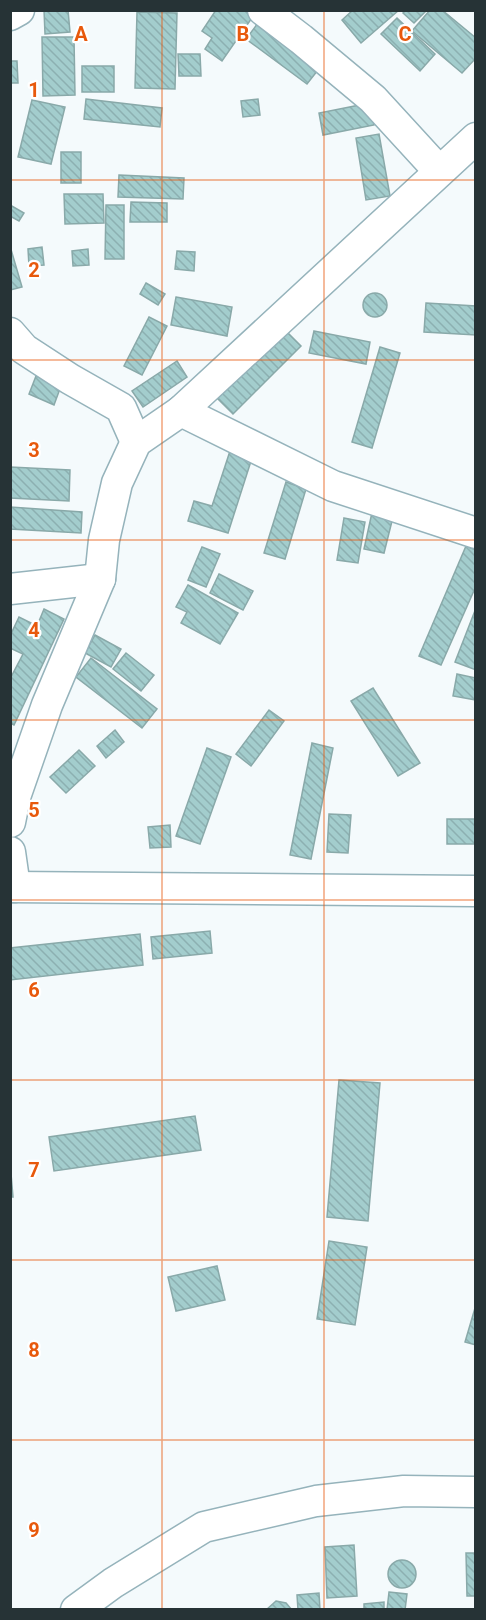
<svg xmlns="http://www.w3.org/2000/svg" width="486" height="1620" font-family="Roboto,sans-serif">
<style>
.building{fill:url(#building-back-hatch);stroke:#89a9a9;stroke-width:1.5}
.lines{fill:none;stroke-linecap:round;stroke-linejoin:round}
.street-casing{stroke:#95b3bb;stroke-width:33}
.street{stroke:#fff;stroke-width:30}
.grid{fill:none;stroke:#e8590c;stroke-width:1.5;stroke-opacity:0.55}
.grid-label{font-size:20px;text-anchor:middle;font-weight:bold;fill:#e8590c;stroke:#fff;stroke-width:4.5;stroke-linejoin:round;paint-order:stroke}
</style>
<defs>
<pattern id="building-back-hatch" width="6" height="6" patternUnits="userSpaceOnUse" patternTransform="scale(1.5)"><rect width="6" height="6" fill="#a3cdcd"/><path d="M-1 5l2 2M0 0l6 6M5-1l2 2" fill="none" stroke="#8cb0b1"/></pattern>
</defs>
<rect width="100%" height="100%" fill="#f4fafc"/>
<g class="building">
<path d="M44,10H68L70,32L45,34Z"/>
<path d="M216,10H247L254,15L222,61L205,49L212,38L202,31Z"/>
<path d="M353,10H399L361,43L342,20Z"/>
<path d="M406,10H427L414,23L403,13Z"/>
<path d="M430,10H442L476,38V58L462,73L412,31Z"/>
<path d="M137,12L177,13L175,89L135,88Z"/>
<path d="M397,18L435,54L420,71L381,34Z"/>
<path d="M261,19L322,65L307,84L246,39Z"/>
<path d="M42,37H74L75,95L43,96Z"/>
<path d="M178,54H200L201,76H179Z"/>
<path d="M10,61H17L18,83H10Z"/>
<rect x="82" y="66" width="32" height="26"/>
<path d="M86,99L162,108L160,127L84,119Z"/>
<path d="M258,99L260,115L243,117L241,101Z"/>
<path d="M32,100L65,107L51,164L18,157Z"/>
<path d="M370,103L374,125L323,135L319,113Z"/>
<path d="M379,134L390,196L366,200L356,138Z"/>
<rect x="61" y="152" width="20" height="31"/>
<path d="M119,175L184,178L183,199L118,197Z"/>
<path d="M64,194H103L104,223L65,224Z"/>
<path d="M131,202L167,203V222H130Z"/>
<path d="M10,205L24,213L19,221L10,216Z"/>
<path d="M106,205H124V259H105Z"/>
<path d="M10,246L22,287L10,290Z"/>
<path d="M42,247L44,265L29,266L28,249Z"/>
<path d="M88,249L89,265L73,266L72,251Z"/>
<path d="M177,251L195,252L194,271L175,269Z"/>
<path d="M146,283L165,294L158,305L140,294Z"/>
<circle cx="375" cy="305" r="12"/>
<path d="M176,297L232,307L227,336L171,325Z"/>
<path d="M426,303L476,306V335L424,332Z"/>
<path d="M149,317L167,326L142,375L124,366Z"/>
<path d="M283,328L301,346L233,414L215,396Z"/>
<path d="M314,331L370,342L366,364L309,353Z"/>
<path d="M380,347L400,353L372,448L352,442Z"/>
<path d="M177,361L187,377L143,407L132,391Z"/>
<path d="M36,376L61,386L54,405L29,394Z"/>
<path d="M230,451L252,458L228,533L188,521L194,501L212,506Z"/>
<path d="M10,467L70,470L69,501L10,498Z"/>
<path d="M286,482L306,489L285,559L264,553Z"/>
<path d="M10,507L82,512L81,533L10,529Z"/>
<path d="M373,508L394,513L384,553L364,549Z"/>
<path d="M344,518L365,522L358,563L337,560Z"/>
<path d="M466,546L476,550V586L441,665L419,656Z"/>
<path d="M202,547L220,554L206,587L188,580Z"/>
<path d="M219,574L253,591L243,610L210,593Z"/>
<path d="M188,585L238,613L220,644L181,623L187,612L176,607Z"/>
<path d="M476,608V670L455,662Z"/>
<path d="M44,609L64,619L14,725L10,723V679L23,654L10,648V636L19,617L37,626Z"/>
<path d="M95,635L121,649L111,667L85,653Z"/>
<path d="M126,653L154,675L141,691L113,669Z"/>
<path d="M91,658L157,709L142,728L76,677Z"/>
<path d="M457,674L476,678V700L453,696Z"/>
<path d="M373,688L420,763L398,776L351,701Z"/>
<path d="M269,710L284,721L251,766L236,754Z"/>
<path d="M115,730L124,742L106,758L97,746Z"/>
<path d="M312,743L333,748L311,859L290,855Z"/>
<path d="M207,748L231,757L200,844L176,836Z"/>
<path d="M79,750L95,766L66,793L50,777Z"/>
<path d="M329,814L351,815L348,853L327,852Z"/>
<rect x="447" y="819" width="29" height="25"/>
<path d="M170,825L171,847L150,848L148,827Z"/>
<path d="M210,931L212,953L153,959L151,937Z"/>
<path d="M140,934L143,965L10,980V948Z"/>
<path d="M339,1080L380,1083L368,1221L327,1217Z"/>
<path d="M195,1116L201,1150L54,1171L49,1137Z"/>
<path d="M10,1162L13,1197H10Z"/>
<path d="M329,1241L367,1247L355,1325L317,1319Z"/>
<path d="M217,1266L225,1300L176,1311L168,1277Z"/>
<path d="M475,1308H476V1345L465,1342Z"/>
<path d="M354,1545L357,1596L327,1598L325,1547Z"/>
<path d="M466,1553H476V1596H467Z"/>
<circle cx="402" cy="1574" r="14"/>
<path d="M389,1592L407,1594L405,1610H387Z"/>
<path d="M319,1593L320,1610H298L297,1595Z"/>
<path d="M276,1601L286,1603L292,1610H266Z"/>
<path d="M384,1602V1610H364V1604Z"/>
</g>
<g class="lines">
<g class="street-casing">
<g id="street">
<path d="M263,10L301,39L373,99L439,171"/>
<path d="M10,15L19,10"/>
<path d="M10,333L24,349L70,379L121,408L136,442"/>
<path d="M181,411L333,486L476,533"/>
<path d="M10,589L100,579"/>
<path d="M10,822L15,797L47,705L100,579L104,540L117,483L136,442L181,411L476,138"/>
<path d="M10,852L15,887"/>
<path d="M10,887L476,891"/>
<path d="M76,1610L113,1583L204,1527L316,1501L404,1491L476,1492"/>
</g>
</g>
<use href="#street" class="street"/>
</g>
<path class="grid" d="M162,10V1610M324,10V1610M10,180H476M10,360H476M10,540H476M10,720H476M10,900H476M10,1080H476M10,1260H476M10,1440H476"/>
<g class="grid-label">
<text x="81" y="41">A</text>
<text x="243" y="41">B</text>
<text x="405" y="41">C</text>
<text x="34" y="97">1</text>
<text x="34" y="277">2</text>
<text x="34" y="457">3</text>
<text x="34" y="637">4</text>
<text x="34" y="817">5</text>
<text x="34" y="997">6</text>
<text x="34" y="1177">7</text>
<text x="34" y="1357">8</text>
<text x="34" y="1537">9</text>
</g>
<rect width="486" height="1620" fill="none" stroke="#263336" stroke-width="24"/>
</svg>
